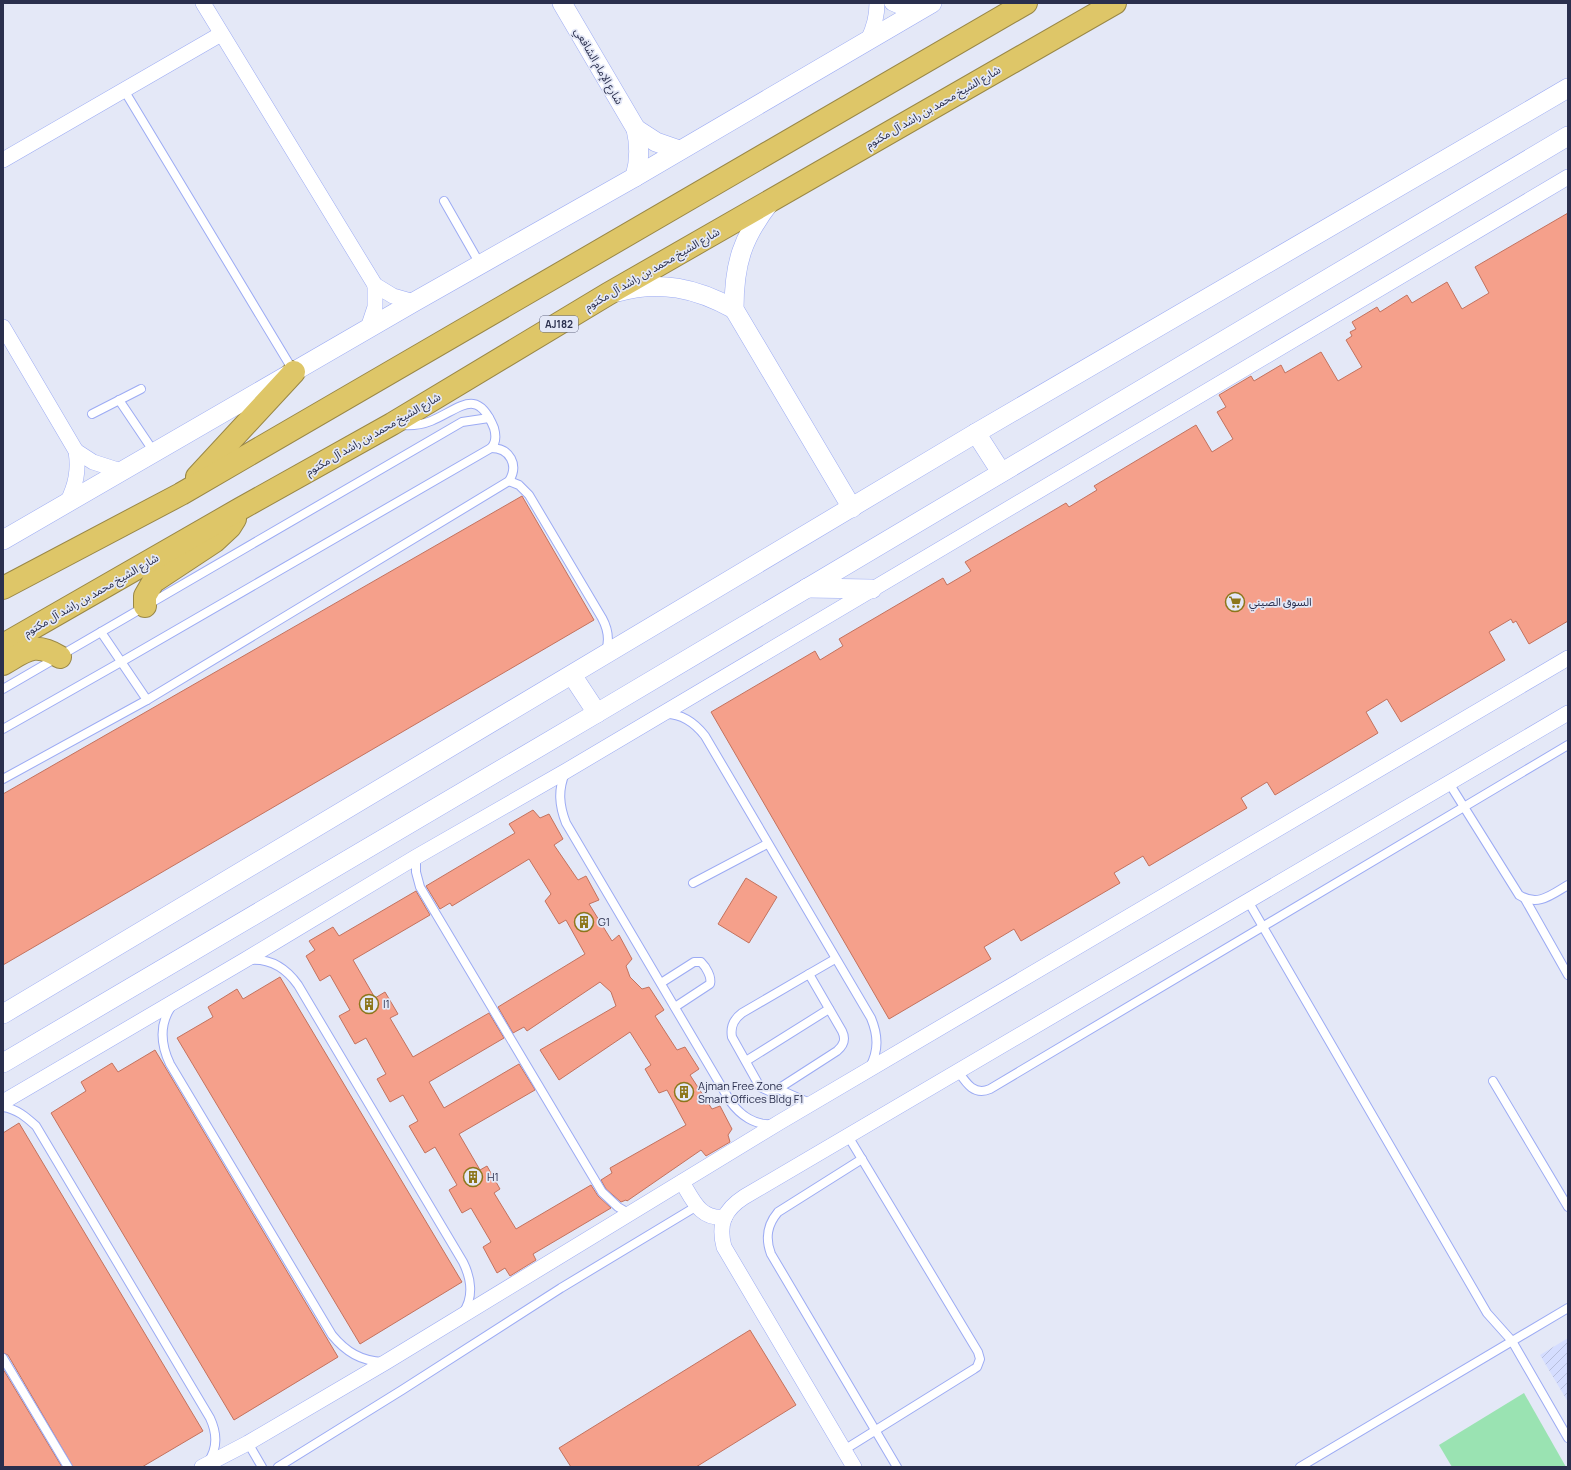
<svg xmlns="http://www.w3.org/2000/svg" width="1571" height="1470" font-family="Manrope,'Noto Sans Arabic',sans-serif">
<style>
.industrial{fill:url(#industrial-furrows)}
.garden{fill:#9ae3b2}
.building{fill:#f5a08b;stroke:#c3725e}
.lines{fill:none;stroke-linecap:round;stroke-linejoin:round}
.service-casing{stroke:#9cabf4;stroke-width:10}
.minor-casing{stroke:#9cabf4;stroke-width:16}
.tertiary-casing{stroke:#9cabf4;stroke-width:20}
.trunk-casing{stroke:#998746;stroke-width:24}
.service{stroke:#fff;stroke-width:8}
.minor{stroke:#fff;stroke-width:15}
.tertiary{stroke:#fff;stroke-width:19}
.trunk{stroke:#dec668;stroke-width:22}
.labels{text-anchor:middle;stroke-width:3.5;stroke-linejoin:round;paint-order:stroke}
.shield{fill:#e4e8f7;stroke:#626680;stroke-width:1}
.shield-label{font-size:10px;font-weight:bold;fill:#2a2f4d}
.street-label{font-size:11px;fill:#2a2f4d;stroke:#e4e8f7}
.poi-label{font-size:11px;fill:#2a2f4d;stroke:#e4e8f7;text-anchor:start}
</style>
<defs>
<pattern id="industrial-furrows" width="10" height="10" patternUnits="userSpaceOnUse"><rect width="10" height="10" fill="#d5ddff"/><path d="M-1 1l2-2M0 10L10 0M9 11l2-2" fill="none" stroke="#b7bedc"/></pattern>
</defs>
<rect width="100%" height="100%" fill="#e4e8f7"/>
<path class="industrial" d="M1568,1338V1402L1540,1355Z"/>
<path class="garden" d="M1524,1393L1566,1467H1452L1439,1445Z"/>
<g class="building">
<path d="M1568,213V621L1529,644L1516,621L1513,623L1511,619L1489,632L1505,660L1401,722L1387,699L1366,712L1378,733L1275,795L1267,782L1241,798L1247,808L1149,866L1143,856L1114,873L1120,883L1021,941L1014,929L984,947L991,959L889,1019L711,712L815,651L820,660L843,646L839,639L943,578L947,585L971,571L965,562L1066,503L1069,507L1097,490L1094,486L1196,425L1212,452L1233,439L1217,412L1226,407L1219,395L1251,376L1254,381L1281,365L1285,373L1321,352L1338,381L1362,367L1346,340L1352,336L1350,332L1356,329L1352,322L1377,307L1380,312L1407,295L1412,303L1447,282L1462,309L1489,293L1475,267Z"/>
<path d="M522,496L594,620L3,965V794Z"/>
<path d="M533,810L540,818L549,814L563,839L554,845L578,880L586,876L599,900L589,904L612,941L619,935L632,959L626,966L630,977L642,989L649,987L664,1010L655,1016L677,1050L685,1047L699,1069L690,1075L712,1109L720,1106L732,1129L728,1135L730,1142L706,1156L701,1150L627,1201L626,1200L621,1202L606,1189L601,1180L612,1173L610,1168L686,1125L667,1090L659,1093L645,1069L651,1065L630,1032L559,1080L540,1050L616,1006L611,992L600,982L527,1031L524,1027L513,1033L498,1007L585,954L566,920L559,924L545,901L551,894L529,859L452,906L450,903L440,909L426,886L515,833L509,824Z"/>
<path d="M746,878L777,897L749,943L718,924Z"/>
<path d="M416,891L430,915L353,960L375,998L385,992L398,1014L390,1018L413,1057L489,1013L504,1038L429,1082L444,1108L519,1064L534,1088L535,1090L459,1134L480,1170L487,1166L500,1189L494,1193L516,1229L591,1185L598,1196L611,1208L533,1254L536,1260L510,1276L505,1268L497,1273L483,1247L491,1242L471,1208L462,1213L449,1190L457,1185L435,1147L425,1153L409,1126L418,1121L403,1095L390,1102L377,1079L386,1074L366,1038L355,1044L339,1016L350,1010L330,975L320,981L306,956L315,950L309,941L333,927L339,936Z"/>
<path d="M280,977L462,1282L360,1344L177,1038L213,1017L208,1007L237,989L243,999Z"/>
<path d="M155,1050L338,1357L234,1420L51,1113L86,1091L81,1082L112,1063L118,1072Z"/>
<path d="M19,1123L203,1431L142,1467H73L8,1355L3,1353V1133Z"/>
<path d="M750,1330L796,1405L696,1467H571L559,1448Z"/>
<path d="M3,1369L62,1467H3Z"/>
</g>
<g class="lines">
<g class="service-casing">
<g id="service">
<path d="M124,90L294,372"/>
<path d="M444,201L480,264"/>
<path d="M119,400L154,452"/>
<path d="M92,414L141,389"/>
<path d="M509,481L519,485L529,495L602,618C608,629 610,639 606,651"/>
<path d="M101,632L147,700"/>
<path d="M3,689L462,422L489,418"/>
<path d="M666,714C683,714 695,723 705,736L871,1018C878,1035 879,1050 870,1067"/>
<path d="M3,729L121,662L491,448C496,443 496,435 494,428C477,386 460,409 431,421C421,425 411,426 401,425"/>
<path d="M565,773C558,790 559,805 566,823L730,1101C740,1115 755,1126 773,1124"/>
<path d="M3,779L147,700L509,481C519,465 510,448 491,448"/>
<path d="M1449,783L1519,895C1538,907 1551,895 1568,885"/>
<path d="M416,857V872L420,887L602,1192L618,1207L630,1214"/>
<path d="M693,883L767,844"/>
<path d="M1525,899L1568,975"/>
<path d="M1248,901L1487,1313L1512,1341L1568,1438"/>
<path d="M249,960C270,958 286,968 298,985L463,1262C471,1278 474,1297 463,1313"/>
<path d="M809,974L835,959"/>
<path d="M661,983L694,962H701C706,967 712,977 710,984L675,1007"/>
<path d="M171,1007C159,1025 161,1045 170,1064L332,1335C346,1352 361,1361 383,1362"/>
<path d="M746,1061L829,1009"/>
<path d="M958,1071C966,1083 974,1096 990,1089L1568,745"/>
<path d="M1493,1081L1568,1207"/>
<path d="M778,1089L837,1051C844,1045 846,1039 842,1031L809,974L742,1013C734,1019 730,1026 732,1037L760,1087L769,1091L778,1089L812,1104"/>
<path d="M3,1107C17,1109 26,1117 36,1126L210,1418C217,1433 218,1448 208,1462"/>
<path d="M862,1159L778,1212C767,1225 765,1238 771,1254L897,1467"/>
<path d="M3,1358L68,1467"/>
<path d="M248,1443L262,1467"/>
<path d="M844,1450L974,1369L977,1367L980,1359L978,1352L848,1136"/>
<path d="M278,1467L402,1390L561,1288L697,1206"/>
<path d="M1300,1467L1568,1308"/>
</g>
</g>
<g class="minor-casing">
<g id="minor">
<path d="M203,3L375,285L393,296L414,302"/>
<path d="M892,3L906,9L918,11"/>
<path d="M868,40C874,28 877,17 877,3"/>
<path d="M3,160L221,34"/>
<path d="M3,327L76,451C79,470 76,485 67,503"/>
<path d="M368,328L375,307V285"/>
<path d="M76,451L93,462L121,471"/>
<path d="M3,1102L245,960L416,857L566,771L1568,177"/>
<path d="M682,1182C693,1200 700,1220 725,1217"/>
<path d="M202,1467L248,1443L386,1362L780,1122L1568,658"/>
<path d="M854,1467L724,1247C718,1224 724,1210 744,1197L1568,713"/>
</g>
</g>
<g class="tertiary-casing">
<g id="tertiary">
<path d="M562,3L636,129C640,146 640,160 635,177"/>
<path d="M636,129L656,142L679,150"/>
<path d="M770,202C742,238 734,264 734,309L852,508"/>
<path d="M617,292C660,280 696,288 734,309"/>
<path d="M976,433L1001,472"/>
<path d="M3,540L414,302L635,177L932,3"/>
<path d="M807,588L872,589"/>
<path d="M572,675L597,713"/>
<path d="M3,1014L976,433L1568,88"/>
<path d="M3,1063L597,713L1568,136"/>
</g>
</g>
<g class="trunk-casing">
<g id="trunk">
<path d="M197,477L294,372"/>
<path d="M3,588L181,494L1026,3"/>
<path d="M145,606V596L153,582L215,541L230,527L235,519"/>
<path d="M3,645L240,509L392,424L608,294L1115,3"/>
<path d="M3,664C26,651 34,641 60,657"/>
</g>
</g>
<use href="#service" class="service"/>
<use href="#minor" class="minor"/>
<use href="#tertiary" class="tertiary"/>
<use href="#trunk" class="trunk"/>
</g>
<defs>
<g id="supermarket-ring" transform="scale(1)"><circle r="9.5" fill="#e4e8f7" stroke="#8c761b" stroke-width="1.5"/><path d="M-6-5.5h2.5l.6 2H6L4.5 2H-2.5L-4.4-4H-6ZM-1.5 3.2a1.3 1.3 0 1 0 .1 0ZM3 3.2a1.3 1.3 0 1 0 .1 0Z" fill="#8c761b"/></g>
<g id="building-ring" transform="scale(1)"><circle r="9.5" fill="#e4e8f7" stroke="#8c761b" stroke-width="1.5"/><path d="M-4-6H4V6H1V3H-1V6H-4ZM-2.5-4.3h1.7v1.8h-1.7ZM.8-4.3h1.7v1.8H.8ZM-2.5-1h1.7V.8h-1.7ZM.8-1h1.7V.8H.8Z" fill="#8c761b"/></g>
</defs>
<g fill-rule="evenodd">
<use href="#supermarket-ring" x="1235" y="602"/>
<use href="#building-ring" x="584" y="922"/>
<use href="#building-ring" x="369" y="1004"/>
<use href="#building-ring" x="684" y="1092"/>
<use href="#building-ring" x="473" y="1177"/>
</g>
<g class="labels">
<rect class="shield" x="540" y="316" width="38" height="16" rx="3"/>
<g class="shield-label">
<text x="559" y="328">AJ182</text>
</g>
<g class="street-label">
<text transform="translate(599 66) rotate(60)" y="4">شارع الإمام الشافعي</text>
<text transform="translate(933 107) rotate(-30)" y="4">شارع الشيخ محمد بن راشد آل مكتوم</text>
<text transform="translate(652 269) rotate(-30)" y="4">شارع الشيخ محمد بن راشد آل مكتوم</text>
<text transform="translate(373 434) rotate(-30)" y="4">شارع الشيخ محمد بن راشد آل مكتوم</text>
<text transform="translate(91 595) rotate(-30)" y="4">شارع الشيخ محمد بن راشد آل مكتوم</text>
</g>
<g class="poi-label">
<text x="1249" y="606">السوق الصيني</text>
<text x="598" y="926">G1</text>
<text x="383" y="1008">I1</text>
<text x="698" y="1090">Ajman Free Zone<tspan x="698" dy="13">Smart Offices Bldg F1</tspan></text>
<text x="487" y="1181">H1</text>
</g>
</g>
<rect width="1571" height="1470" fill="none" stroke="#2a2f4d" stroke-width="8"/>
</svg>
